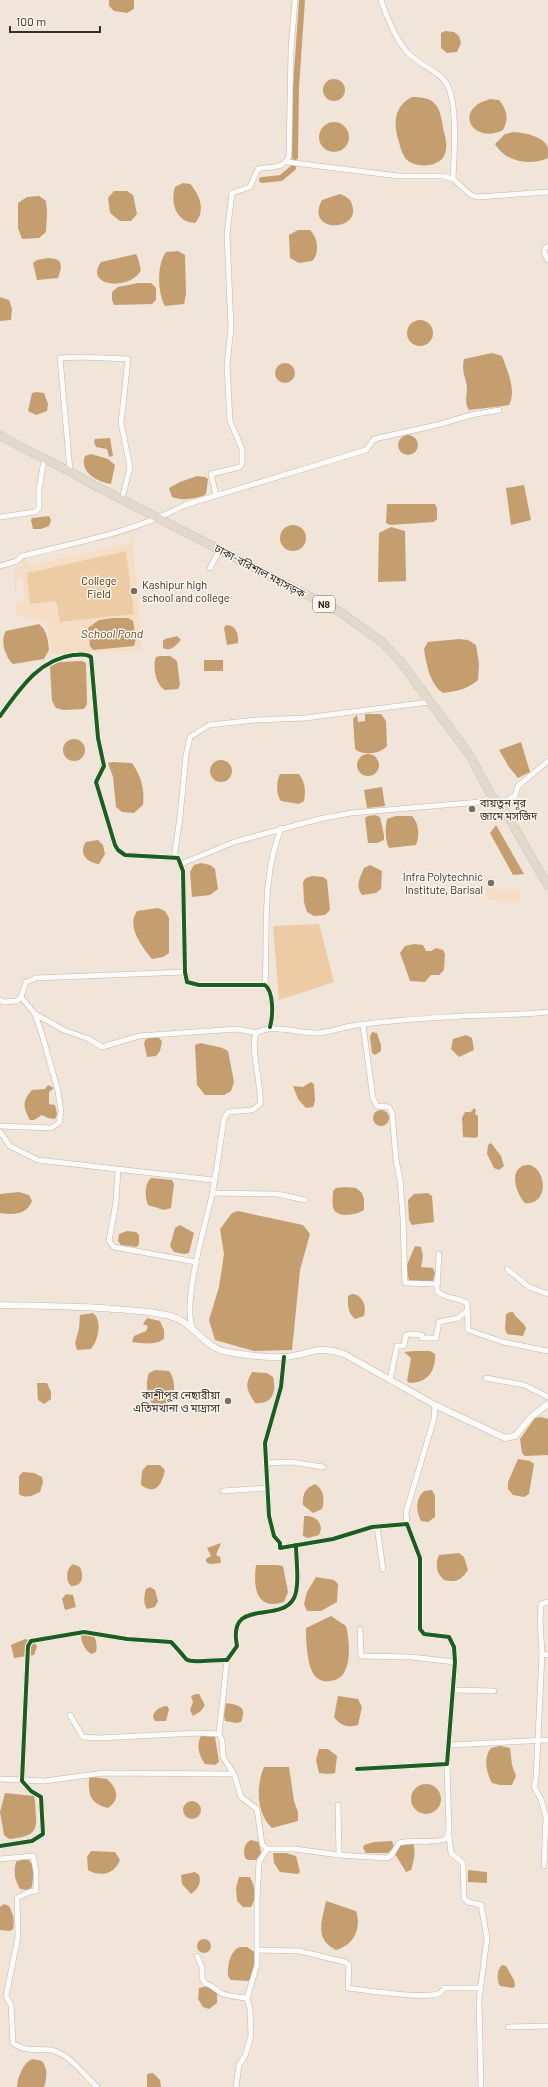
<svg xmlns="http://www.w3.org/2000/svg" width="548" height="2087" font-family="Barlow,'Noto Sans Bengali',sans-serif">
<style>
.built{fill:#f6dec6;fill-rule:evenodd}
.green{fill:#eccba5}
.water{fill:#c59e70}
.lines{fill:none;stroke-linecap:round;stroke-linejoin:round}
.canal{stroke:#c59e70;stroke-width:6}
.minor-casing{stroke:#c0b6ab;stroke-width:6}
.tertiary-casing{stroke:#c0b6ab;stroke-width:7}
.trunk-casing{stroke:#cac4bd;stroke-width:9}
.minor{stroke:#fdfbf9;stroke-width:5}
.tertiary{stroke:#fdfbf9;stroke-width:6}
.trunk{stroke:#e2d9cc;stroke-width:8}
.cycleway-casing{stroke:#fbf6f0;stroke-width:6}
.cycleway{stroke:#1b5e20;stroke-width:4}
.poi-dot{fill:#796e62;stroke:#fbf6f0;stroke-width:1.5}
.labels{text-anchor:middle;stroke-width:3;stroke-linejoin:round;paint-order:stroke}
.shield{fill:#fbf6f0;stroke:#736a60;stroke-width:1}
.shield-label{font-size:10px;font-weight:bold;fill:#392e23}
.street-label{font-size:11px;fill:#392e23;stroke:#fbf6f0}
.park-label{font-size:11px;fill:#533100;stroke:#fbf6f0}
.poi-label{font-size:11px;fill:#392e23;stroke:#fbf6f0;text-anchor:start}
.water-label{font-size:12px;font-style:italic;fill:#684417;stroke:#fbf6f0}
</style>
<rect width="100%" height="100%" fill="#f0e5d8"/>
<g class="built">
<path d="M132,531L142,650L52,654L46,623L16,616L14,571L22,557ZM129,534L131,543L28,566L26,556ZM126,551L127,564L57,609L56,601ZM17,578H23L24,602H18L16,598Z"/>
<path d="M486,876H494L495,890L519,889L520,902L487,900Z"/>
</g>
<g class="green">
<path d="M126,551L134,614L60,622L56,601L30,604L27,573Z"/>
<path d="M319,924L334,982L279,1000L273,926Z"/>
</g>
<g class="water">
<path d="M109,0H134V9L127,13L114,11L109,6Z"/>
<path d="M445,31L454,32L459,36L461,43L457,52L447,53L441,48V33Z"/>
<circle cx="334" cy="90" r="11"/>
<path d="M412,97C439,96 440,110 444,132C446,139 448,148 444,156C438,168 414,168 406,159C402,154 400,147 399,142C393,123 394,106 412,97Z"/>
<path d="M490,99L499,100C507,109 509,119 503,130C474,145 451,110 490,99Z"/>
<circle cx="334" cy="137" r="15"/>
<path d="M514,132C524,133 544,136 548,148C548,150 548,155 548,158C531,166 505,162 495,144L505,134Z"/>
<path d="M183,183L190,184C200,195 206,211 195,223C176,222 170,203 175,187Z"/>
<path d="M114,191H127L133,195L137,214L131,221H120L110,213L108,198Z"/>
<path d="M340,194C348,197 352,200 353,209C356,232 305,232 322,200Z"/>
<path d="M39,196L46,201L47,213L46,232L39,238L22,239L18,228V203L27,197Z"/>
<path d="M298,230H310C318,238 320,253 312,261L299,263L290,258L289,235Z"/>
<path d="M178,251L185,255L186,294L184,304L165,306C157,292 157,264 166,252Z"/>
<path d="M136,254L138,258L141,270C131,291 83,287 101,262Z"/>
<path d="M48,258L56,259L60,262L61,268L58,278L37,280L33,263L37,260Z"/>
<path d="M138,283H151L156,288V300L152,304L114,305L112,300V292L118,287Z"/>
<path d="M0,297L9,300L12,309L11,320L0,321Z"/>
<circle cx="420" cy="333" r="13"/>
<path d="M492,353L502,356C507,370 517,391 509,405L503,406L469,410C464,403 467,396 467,388C466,375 461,374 464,359Z"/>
<circle cx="285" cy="373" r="10"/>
<path d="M36,392L44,393L48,404L47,411L36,415L28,411L32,393Z"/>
<circle cx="408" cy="445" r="10"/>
<path d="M110,438L113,456L109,457L107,449L96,447L94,442L95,439Z"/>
<path d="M91,454L108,459L115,465L111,484C97,482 79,472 85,456Z"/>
<path d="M197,476L205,477L208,479L206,494C198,499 181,501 172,497L169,488L180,482Z"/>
<path d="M524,485L531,520L511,525L506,488Z"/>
<path d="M387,504H435L437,508V519L434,522L390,525L386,523Z"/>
<path d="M49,516L51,520L49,526L41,529H33L31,520L32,518Z"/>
<circle cx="293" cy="538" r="13"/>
<path d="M391,527L405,531L406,581L378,582L379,533Z"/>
<path d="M113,618H128L133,621L136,639L134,646L93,650L90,646L88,628L99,620Z"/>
<path d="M39,624C47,630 48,640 49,650L44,659L13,664C5,657 0,640 6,631Z"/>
<path d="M226,625C236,625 239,634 238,643L227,645L224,628Z"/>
<path d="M177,636L181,640C175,646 171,652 163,648V641L165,639Z"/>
<path d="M459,639L468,640L476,645L479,664L478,680C468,689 457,691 443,693C430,685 426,663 424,649L428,642Z"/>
<path d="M160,656H170L177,661L180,685L178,689L165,690C156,685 152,667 156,657Z"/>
<rect x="204" y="660" width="19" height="11"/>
<path d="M82,661L86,663L87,704L84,709L63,710L56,708L52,701L50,667L58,662Z"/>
<path d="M365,714H381L386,721L387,746C381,754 362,756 355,749L353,719L357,715L358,722L365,721Z"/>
<circle cx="74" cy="750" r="11"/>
<path d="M521,742L530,772L518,778L509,767L499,750Z"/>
<circle cx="368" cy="765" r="11"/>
<circle cx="221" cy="771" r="11"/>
<path d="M112,762L132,763C141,775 145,791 143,805L134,813L122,812L116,807L113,777L108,763Z"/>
<path d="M280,774H299C305,783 306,790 304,801L299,804L281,801C276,794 276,782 280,774Z"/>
<path d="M382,787L385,806L367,808L364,790Z"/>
<path d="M375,815L380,817L384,835V840L377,843H368L365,818L368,816Z"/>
<path d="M396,816H412C419,823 420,836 416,845L389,848C385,841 385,827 387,819Z"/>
<path d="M496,825L524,874L513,875L490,833Z"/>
<path d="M98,840L103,845L105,854L99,864C87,863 78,853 86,842Z"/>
<path d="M201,863L210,865L215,869L218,889L210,895L192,897L190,872L194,865Z"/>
<path d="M370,865L382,871L381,889L376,893L362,895C355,885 360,878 364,868Z"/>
<path d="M312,876L323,877L327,880L330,910L325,915L314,916L307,912L304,902L303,882L306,878Z"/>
<path d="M158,908L165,911L169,918V953L163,957L152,959C142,947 126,926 137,911Z"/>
<path d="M414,944L423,945L426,951H431L436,948L443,950L445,954L444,970L439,975H431L425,982L410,981L400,953L405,946Z"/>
<path d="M372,1032L377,1033L381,1045V1051L375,1055L372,1053L370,1037Z"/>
<path d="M466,1035L472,1038L474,1050L459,1057L451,1049L453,1039Z"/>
<path d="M157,1036L162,1041L160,1051L156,1056L147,1057L144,1043L146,1039Z"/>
<path d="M201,1043C210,1046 221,1046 228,1051L234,1082L231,1091L224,1095H205L197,1085L195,1045Z"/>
<path d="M311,1082L314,1084L315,1101L313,1107L306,1108L298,1099L293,1086L303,1087Z"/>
<path d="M48,1085L54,1088L49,1092V1104L55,1105L57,1114L55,1119L48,1118L42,1115L34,1120H30C23,1107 22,1101 32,1090L45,1089Z"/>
<path d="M474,1108L476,1110L475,1114L478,1116V1136L476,1138L463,1137L462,1118L465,1112H471Z"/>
<circle cx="381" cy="1118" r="8"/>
<path d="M491,1143L501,1156L504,1166L499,1170L494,1168L487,1154L488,1145Z"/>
<path d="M530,1165C548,1171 548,1206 525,1203C518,1196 509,1174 521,1167C523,1165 528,1165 530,1165Z"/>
<path d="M151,1178L172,1180L174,1184L171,1208L164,1210L148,1205C145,1197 144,1184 151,1178Z"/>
<path d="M346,1187L356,1188L362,1193L364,1199V1210C357,1215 335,1219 333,1207C332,1202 333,1196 333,1191L336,1188Z"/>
<path d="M19,1192L29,1195L32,1201C26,1215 14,1215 0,1213V1194Z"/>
<path d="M428,1193L432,1196L434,1222L412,1225L409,1220L408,1200L414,1194Z"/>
<path d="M238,1211L303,1225L310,1234L300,1270L292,1350L254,1351L215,1340L209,1320L219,1287L224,1254L220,1229L232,1213Z"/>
<path d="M180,1225L194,1233L189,1253L184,1254L174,1252L170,1246L175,1228Z"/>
<path d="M127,1231L136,1232L139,1235V1244L137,1247L121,1245L118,1241L119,1234Z"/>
<path d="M415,1246L421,1247L423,1256L421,1267L433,1268L435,1273L433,1281L414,1282L409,1280L406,1267Z"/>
<path d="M352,1294C363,1295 367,1306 364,1316L355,1319C347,1312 348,1305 348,1296Z"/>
<path d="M510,1312H513C516,1319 523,1321 526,1328L523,1336L507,1334L505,1329L506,1314Z"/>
<path d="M93,1313C103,1321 98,1341 91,1349L77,1350L75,1343L79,1329L80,1315Z"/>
<path d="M147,1318L160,1321L164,1330V1339C154,1346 143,1343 132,1342L134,1336L146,1331L148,1326L143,1324Z"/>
<path d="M414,1351H430L435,1354C436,1371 427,1383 410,1383L407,1381L411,1358L404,1352Z"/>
<path d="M155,1370L169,1371C175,1378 176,1394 171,1402C167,1407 161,1408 156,1410C148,1400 144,1385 149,1373Z"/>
<path d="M252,1372L267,1373L273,1377C277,1392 272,1405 255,1403C247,1390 244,1386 252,1372Z"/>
<path d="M37,1383H47L51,1392V1399L44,1404L38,1400Z"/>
<path d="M541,1417L548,1419V1455L525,1456L522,1453L520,1439L535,1418Z"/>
<path d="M518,1459L530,1461L534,1464L529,1494L524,1497L513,1495L508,1489V1482Z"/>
<path d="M147,1465H160L165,1470C162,1484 156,1496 141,1485L142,1471Z"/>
<path d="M23,1472L34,1473L42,1477L43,1482L40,1492C32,1496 26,1499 19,1494V1476Z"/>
<path d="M315,1484C324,1489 325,1500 322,1509L313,1513L303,1505C302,1495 305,1488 315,1484Z"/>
<path d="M432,1490L435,1496V1517L428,1522L421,1521C416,1511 415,1499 424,1491Z"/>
<path d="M304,1516C314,1516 320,1519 321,1529L319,1535L308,1538L303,1536Z"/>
<path d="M221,1543L216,1555L220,1557L221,1563L210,1564L206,1562V1559L211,1556L207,1548Z"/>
<path d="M459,1553L464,1557L468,1570C461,1580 456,1583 444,1580C436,1573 435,1564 439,1555Z"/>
<path d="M73,1564L80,1567C84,1577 83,1586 71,1586C65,1581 66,1568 73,1564Z"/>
<path d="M256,1565H277L283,1566L288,1592L284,1602C256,1611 253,1587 256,1565Z"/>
<path d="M316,1577L334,1580L338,1584L337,1602L321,1611H307L304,1604L307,1592Z"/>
<path d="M150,1587L155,1590L158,1601L155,1607L147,1609C143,1603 144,1596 146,1589Z"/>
<path d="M66,1594L73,1595L76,1607L65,1610L62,1599Z"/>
<path d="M331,1616L346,1626C350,1642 354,1681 329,1681C324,1682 318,1680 315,1676C307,1667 306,1640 306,1628Z"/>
<path d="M90,1630C95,1636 98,1644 96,1652L91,1654C84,1649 81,1642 81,1633Z"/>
<path d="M25,1639L35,1642L37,1647L34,1655L14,1658L11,1645Z"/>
<path d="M196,1694H199L205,1705L201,1711L193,1716L190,1710L193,1702L191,1696Z"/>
<path d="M338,1696L358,1699L362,1707L358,1725C347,1728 341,1726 334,1717Z"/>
<path d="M226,1703C240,1705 247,1707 241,1722L237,1723L225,1721L224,1715Z"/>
<path d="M167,1706L169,1709L166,1721H155L153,1717C154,1710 161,1706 167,1706Z"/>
<path d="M201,1736L215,1737L219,1762L215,1765L205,1764C199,1756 196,1745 201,1736Z"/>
<path d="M500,1746L510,1748L512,1765L516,1776L512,1785H500L492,1783C486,1772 483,1758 491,1748Z"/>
<path d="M319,1749H328L337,1756L335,1773L328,1774L319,1773L316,1760Z"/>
<path d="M264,1767H289L294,1801L298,1812V1821L272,1828C256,1813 256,1786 264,1767Z"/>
<path d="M94,1777L107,1779C117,1788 121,1799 108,1808C91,1804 88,1796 89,1778Z"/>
<circle cx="426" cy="1799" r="15"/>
<path d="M5,1793L34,1796C36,1803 35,1809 36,1816C38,1836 26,1837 9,1839L4,1835L0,1812Z"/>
<circle cx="192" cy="1810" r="9"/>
<path d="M251,1840L259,1842L261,1853L256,1860H248L245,1858C243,1851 244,1843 251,1840Z"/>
<path d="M392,1841L394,1847L388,1853H366L363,1848L364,1845L374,1842Z"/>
<path d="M413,1843C416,1851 414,1861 411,1870L406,1872L395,1854L401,1844Z"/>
<path d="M91,1851L115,1852L120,1860C114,1875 100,1877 88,1870L87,1857Z"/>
<path d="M273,1853H286L296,1856L300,1872L298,1874L280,1872L274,1863Z"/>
<path d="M21,1860H29L34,1867L32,1887L28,1890L20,1889C15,1880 13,1873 16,1862Z"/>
<path d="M468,1870L487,1872V1883L468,1882Z"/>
<path d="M195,1872L199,1875C202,1883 197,1890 191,1894L182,1884L181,1875Z"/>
<path d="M239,1877H250C255,1886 257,1898 251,1907H243L237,1901L236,1888Z"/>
<path d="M326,1901L356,1911C362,1928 354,1945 336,1950C314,1939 322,1921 326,1901Z"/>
<path d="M4,1904L9,1906C13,1914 15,1920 13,1929L10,1931L0,1930V1907Z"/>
<circle cx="204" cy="1946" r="7"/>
<path d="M240,1947H247L256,1953L252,1977L248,1981L231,1980L228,1976C227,1967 230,1950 240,1947Z"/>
<path d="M502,1965L506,1966L514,1980L515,1986L513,1988L500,1986C496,1979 497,1970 502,1965Z"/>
<path d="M208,1986L217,1993V2003L209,2009L203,2007L198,1999L199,1988Z"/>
<path d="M33,2059L42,2061C48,2069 47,2078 44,2087H17C17,2078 24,2061 33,2059Z"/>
<path d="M153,2073L160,2080L161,2087H147V2074Z"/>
</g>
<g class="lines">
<g class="canal">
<path d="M295,157L296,87L302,0"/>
<path d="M262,180L281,178L293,168"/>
</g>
<g class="minor-casing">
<g id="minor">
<path d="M381,0C386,16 397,42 409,54C419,64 434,69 444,80C459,97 454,156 453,179"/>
<path d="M287,162L399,176H443L453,179L471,195L477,197L548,192"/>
<path d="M548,246L545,248L544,252L548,260"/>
<path d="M70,470L60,358L81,357L128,359L121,423L130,467L122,499"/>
<path d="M216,495L211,474L240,467L242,463V449L230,421L227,365L231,328L227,234L232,193L250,187L258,169C270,166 284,170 289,156L291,50L295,0"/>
<path d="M0,517L35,512L39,508V490L44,460"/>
<path d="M0,566L17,561L22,556C78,542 134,532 185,505L366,450L374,439L437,425L471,415L499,410"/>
<path d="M210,568L216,557L223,550"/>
<path d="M0,716C20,689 38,660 73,655C80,655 85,653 91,657L98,738L104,766L96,782L115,845L118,850L125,855L178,858L183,871L185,972L187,982L199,985H265C274,992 273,1016 270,1027"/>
<path d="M501,804L515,796L518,786L548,761"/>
<path d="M174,858L180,817L186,755L190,737L209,725L257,720L305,718L429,702"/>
<path d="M181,864L234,842L319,819L351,813L480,802L492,797"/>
<path d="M265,985C268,932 261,879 281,828"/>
<path d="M0,1000L4,1002L17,1001L21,997L26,982L36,978L185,972"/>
<path d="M35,1014L64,1030L89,1039L102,1047L139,1036L237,1029L257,1033"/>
<path d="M363,1025L373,1098L377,1106L389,1107L392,1113L396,1160L400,1179L403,1218L405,1283L437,1284"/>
<path d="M0,1126L51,1128L59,1123L61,1112L58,1091L43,1038L35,1014L21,997"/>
<path d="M0,1132L10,1146L38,1160L213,1180"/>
<path d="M118,1170L116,1202L109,1241L114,1247L196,1262"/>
<path d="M212,1193L277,1194L305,1200"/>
<path d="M439,1254L437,1291C445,1299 457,1297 467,1303L468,1330L503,1342L548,1351"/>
<path d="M507,1269L529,1287L548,1294"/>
<path d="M192,1327C183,1300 205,1225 212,1195C217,1170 220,1144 224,1119L228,1112L252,1110L260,1104C263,1091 248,1040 257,1033C270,1023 301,1034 319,1033C330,1032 340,1028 351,1026C383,1021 416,1019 448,1017C481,1014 515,1016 548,1012"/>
<path d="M284,1357L281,1387L265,1443L269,1516L274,1536L280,1543V1548L333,1539L372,1527L407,1524L420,1558V1629L424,1634L449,1637L454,1647L455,1662L447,1764L357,1769"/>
<path d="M486,1378L524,1385L548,1397"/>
<path d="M390,1380L397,1346H404L406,1335L409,1334L422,1335V1338H436L439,1322L458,1318L467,1311"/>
<path d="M266,1463L291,1462L323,1467"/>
<path d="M223,1491L267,1488"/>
<path d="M407,1524L406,1512L434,1419L435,1405"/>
<path d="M377,1527L383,1569"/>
<path d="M548,1602L541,1604L540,1621L542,1654L548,1655"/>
<path d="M360,1629L361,1656L411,1657L455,1662"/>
<path d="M542,1654L536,1779L534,1787L541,1799L546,1817L544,1866"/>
<path d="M454,1690L494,1691"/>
<path d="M70,1715L83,1737L98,1738L198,1733L219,1734L222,1740L223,1757L234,1774L241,1797L257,1809L262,1844L267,1849H295L339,1855L387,1858L391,1856L399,1843C415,1839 431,1844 446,1839L449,1831L447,1764"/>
<path d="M219,1734L227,1660"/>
<path d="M450,1745L548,1740"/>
<path d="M0,1779L44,1781L104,1773L234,1774"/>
<path d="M338,1805L339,1855"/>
<path d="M449,1836L451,1853L463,1863L464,1898L468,1902L481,1905L487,1938L479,2000L481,2087"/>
<path d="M0,1846L32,1841L43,1834L41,1797L31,1791L22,1781L28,1646L31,1641L84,1632L127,1639L171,1642C176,1647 181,1653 186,1659C191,1664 218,1659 227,1660L237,1646C227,1596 280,1625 294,1598C300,1586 296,1559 296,1545"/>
<path d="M0,1859L33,1856L36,1872V1891L29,1892L17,1898L18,1937L6,1996L11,2005L13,2043C26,2053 36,2048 51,2050C70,2054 84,2075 97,2087"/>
<path d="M257,1950L299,1951L345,1962L349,1965L348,1988C364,1990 428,2000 440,1993C442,1992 443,1990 444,1988H480"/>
<path d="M197,1956L202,1967V1978L205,1983C213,1986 215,1989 221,1993C230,1997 239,1997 247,1998"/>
<path d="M508,2027L548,2026"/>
<path d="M236,2087L239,2065L245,2056L251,2036L250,2009L247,1998L257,1965V1899L259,1862L267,1849"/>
</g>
</g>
<g class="tertiary-casing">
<path id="tertiary" d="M0,1305C38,1306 75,1306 113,1309C132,1310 151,1311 170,1316C194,1322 203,1348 228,1352C245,1355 264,1358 282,1357C309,1356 314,1344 344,1354L435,1405L505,1438L515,1436L532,1416L548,1404"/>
</g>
<g class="trunk-casing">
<path id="trunk" d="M0,435C29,453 61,465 90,483L340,612L382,642L400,661L469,754L492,797L501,804L548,886"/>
</g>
<use href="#minor" class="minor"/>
<use href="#tertiary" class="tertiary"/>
<use href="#trunk" class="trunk"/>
<g class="cycleway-casing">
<g id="cycleway">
<path d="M0,716C20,689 38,660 73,655C80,655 85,653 91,657L98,738L104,766L96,782L115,845L118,850L125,855L178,858L183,871L185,972L187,982L199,985H265C274,992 273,1016 270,1027"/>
<path d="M284,1357L281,1387L265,1443L269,1516L274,1536L280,1543V1548L333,1539L372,1527L407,1524L420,1558V1629L424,1634L449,1637L454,1647L455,1662L447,1764L357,1769"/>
<path d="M0,1846L32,1841L43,1834L41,1797L31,1791L22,1781L28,1646L31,1641L84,1632L127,1639L171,1642C176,1647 181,1653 186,1659C191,1664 218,1659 227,1660L237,1646C227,1596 280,1625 294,1598C300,1586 296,1559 296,1545"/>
</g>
</g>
<use href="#cycleway" class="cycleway"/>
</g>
<g class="poi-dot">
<circle cx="134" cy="591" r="4"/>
<circle cx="472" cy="809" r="4"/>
<circle cx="491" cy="883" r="4"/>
<circle cx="228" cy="1401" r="4"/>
</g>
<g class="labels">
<rect class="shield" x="313" y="596" width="22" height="16" rx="3"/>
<g class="shield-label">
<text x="324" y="608">N8</text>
</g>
<g class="street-label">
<text transform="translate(260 571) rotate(28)" y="4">ঢাকা-বরিশাল মহাসড়ক</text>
</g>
<g class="park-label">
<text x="99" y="585">College<tspan x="99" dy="13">Field</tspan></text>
</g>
<g class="poi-label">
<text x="142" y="589">Kashipur high<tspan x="142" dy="13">school and college</tspan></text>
<text x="480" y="807">বায়তুন নূর<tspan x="480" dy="13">জামে মসজিদ</tspan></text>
<text x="483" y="881" text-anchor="end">Infra Polytechnic<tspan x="483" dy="13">Institute, Barisal</tspan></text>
<text x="220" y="1399" text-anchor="end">কাশীপুর নেছারীয়া<tspan x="220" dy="13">এতিমখানা ও মাদ্রাসা</tspan></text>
</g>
<g class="water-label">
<text x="112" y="638">School Pond</text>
</g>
</g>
<path d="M10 26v6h90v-6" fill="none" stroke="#392e23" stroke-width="2"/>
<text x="16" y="26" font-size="12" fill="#392e23" stroke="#fbf6f0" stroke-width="3" paint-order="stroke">100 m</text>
</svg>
